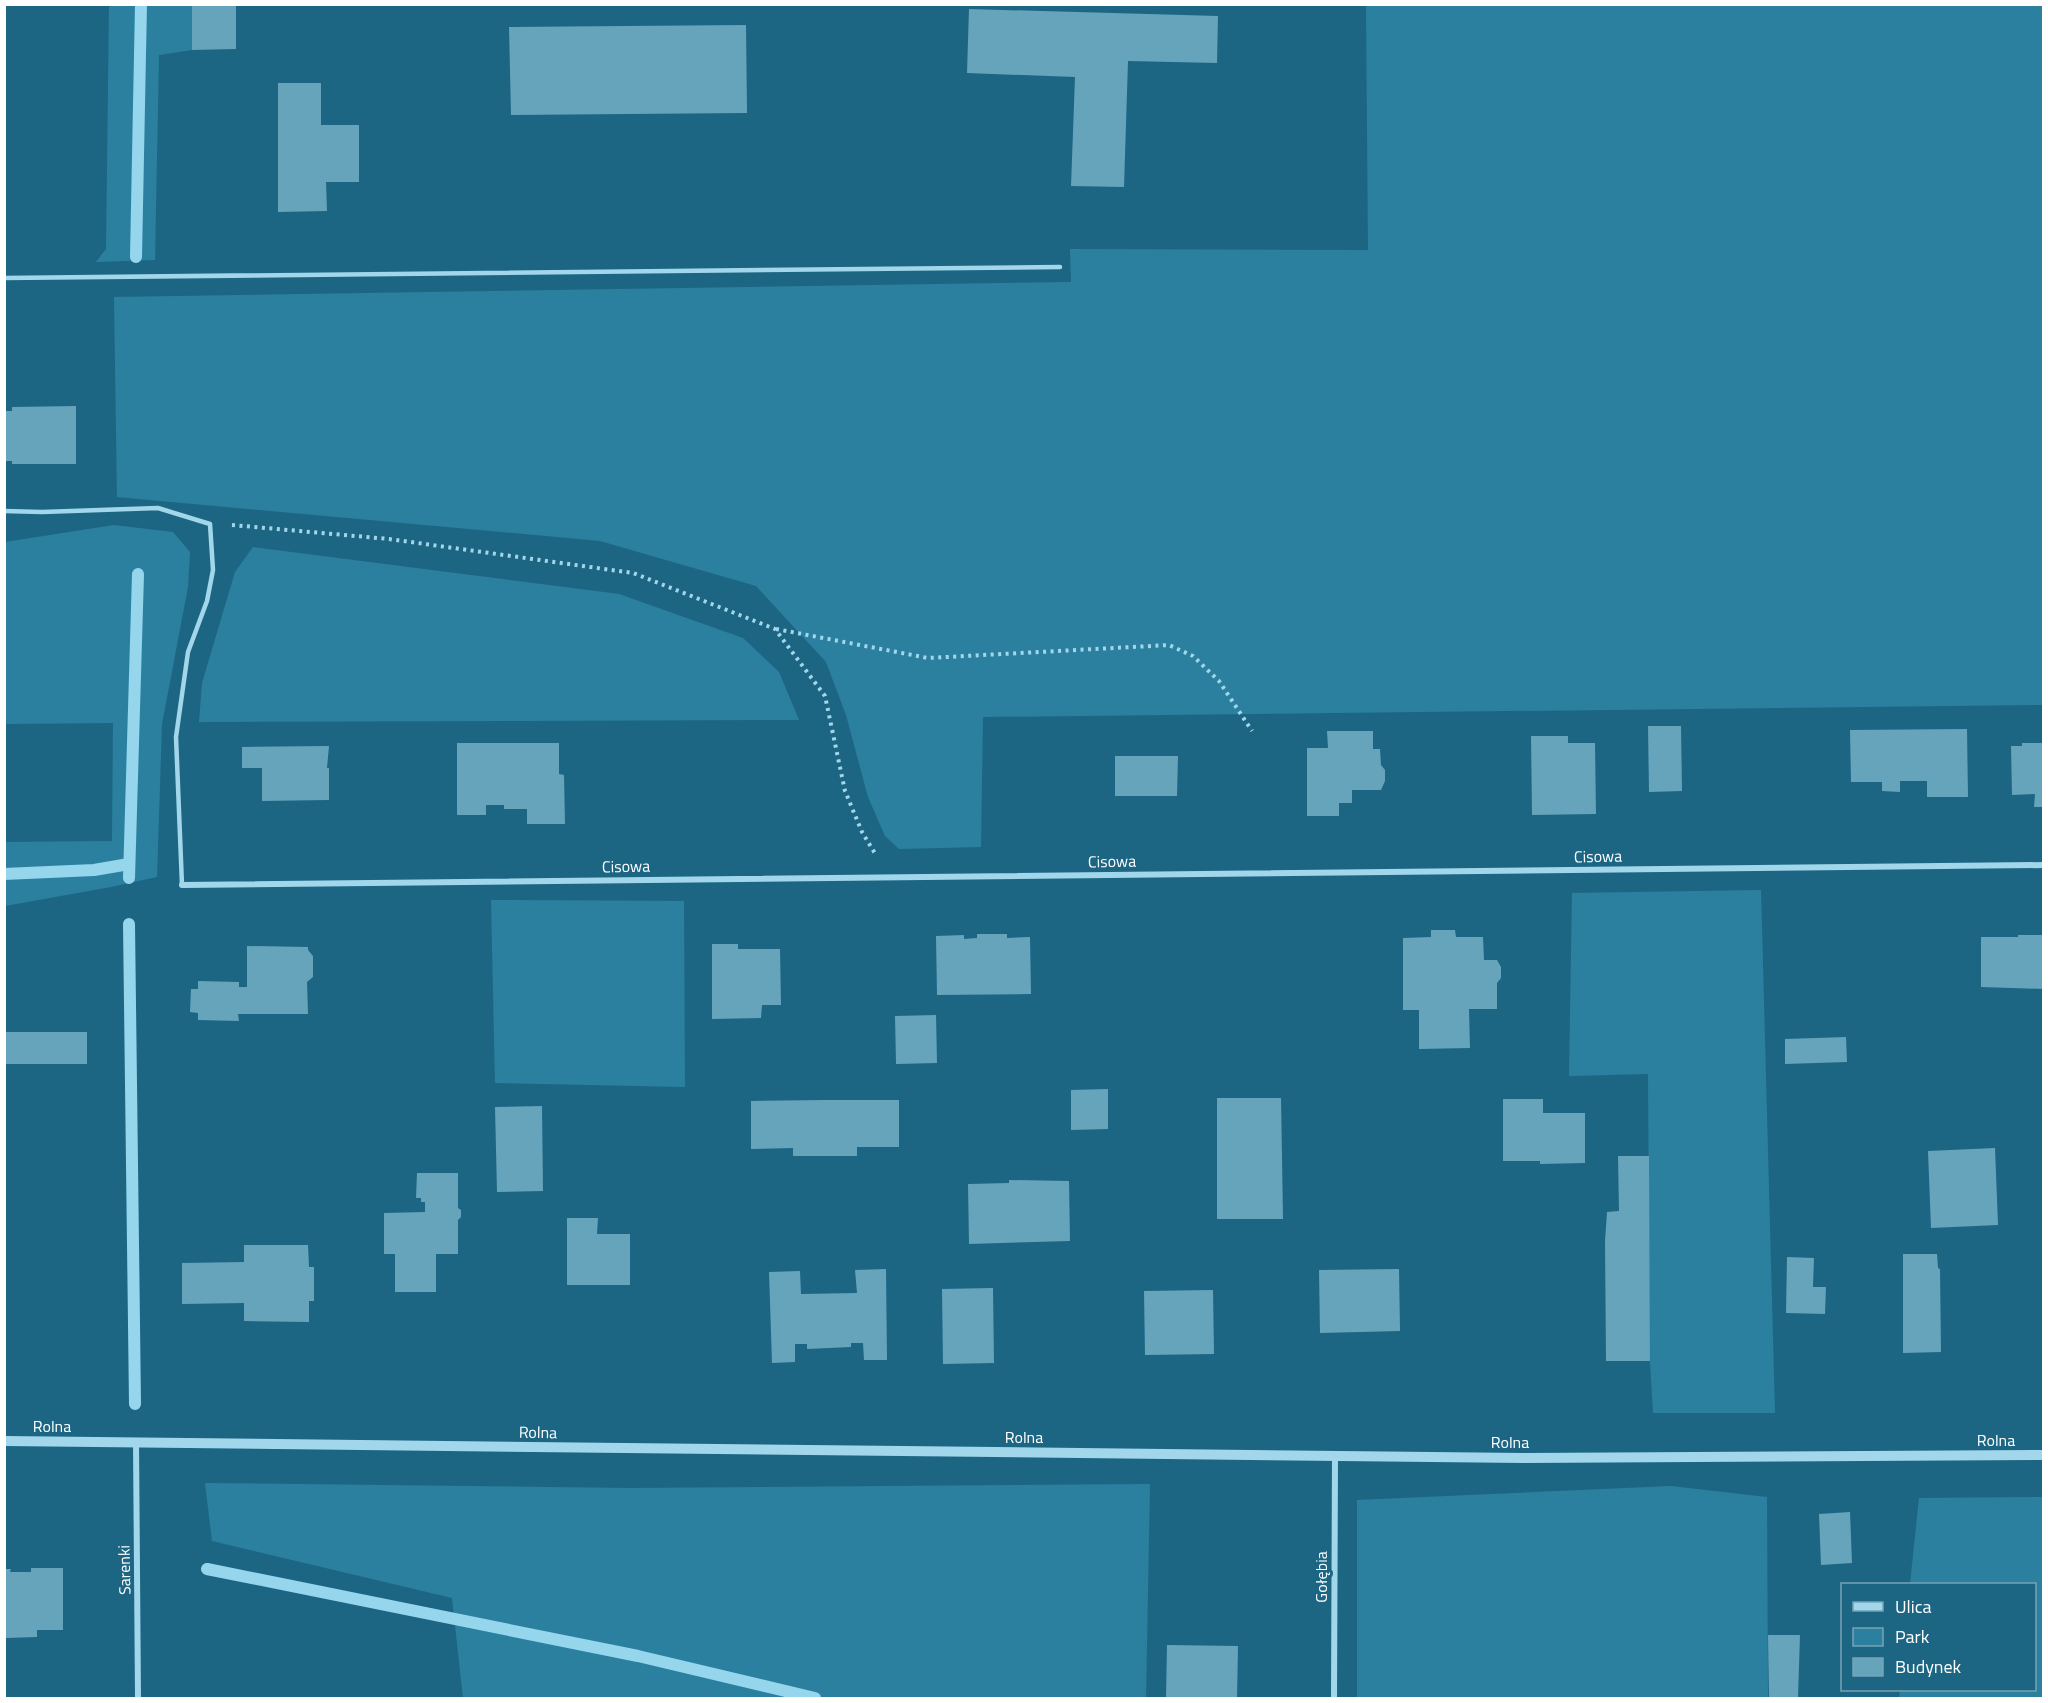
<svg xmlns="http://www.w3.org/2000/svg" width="2048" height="1703" font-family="'Titillium Web',sans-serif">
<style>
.green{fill:#2b80a0}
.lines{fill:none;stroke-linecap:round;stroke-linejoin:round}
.stream{stroke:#95d6ed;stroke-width:12}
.building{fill:#66a4bc}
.path{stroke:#a2d7eb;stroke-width:4;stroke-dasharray:3 4.5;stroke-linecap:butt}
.service{stroke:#a2d7eb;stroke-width:4.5}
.minor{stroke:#a2d7eb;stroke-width:6}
.tertiary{stroke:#a2d7eb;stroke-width:10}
.labels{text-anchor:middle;stroke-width:6;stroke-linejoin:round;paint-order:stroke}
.street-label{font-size:16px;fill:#fff;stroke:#1c6684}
</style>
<rect width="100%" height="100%" fill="#1c6684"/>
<g class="green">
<path d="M109,5H277L192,6V50L159,55L155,260L96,262L106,249Z"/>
<path d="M1366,5H2043V705L983,717L981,847L899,849L885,836L868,797L846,715L826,662L756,586L600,541L117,497L114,297L1071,282L1070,249L1368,250Z"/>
<path d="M114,525L173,532L190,552L188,587L162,724L157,877L111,887L5,906V842L112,841L113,723L5,724V542Z"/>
<path d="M253,547L619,594L743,638L779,672L799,720L199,722L202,683L235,572Z"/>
<path d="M1761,890L1775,1413H1653L1650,1361L1648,1074L1569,1076L1572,893Z"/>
<path d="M491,900L684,901L685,1087L495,1083Z"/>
<path d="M205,1483L629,1488L1150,1484L1146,1698H463L452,1598L212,1541Z"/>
<path d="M1671,1486L1767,1497L1768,1698H1357V1500Z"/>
<path d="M2043,1497V1698H1899L1900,1690H2034V1584H1910L1919,1498Z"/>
</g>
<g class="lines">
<g class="stream">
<path d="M136,257L141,4"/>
<path d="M4,874L94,870L129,864"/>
<path d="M129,878L138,574"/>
<path d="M129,924L135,1404"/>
<path d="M207,1569L638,1656L815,1698"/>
</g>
</g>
<g class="building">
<path d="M236,5V49L192,50V6Z"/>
<path d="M969,9L1218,16L1217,63L1128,61L1124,187L1071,186L1075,77L967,73Z"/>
<path d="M746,25L747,113L511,115L509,27Z"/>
<path d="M278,83H321V125H359V182H326L327,211L278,212Z"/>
<path d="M76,406V464H12V461H4V411H12V407Z"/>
<path d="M1648,726H1681L1682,791L1649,792Z"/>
<path d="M1967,729L1968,797H1927V781H1900V792L1882,791V782H1851L1850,730Z"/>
<path d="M1327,731H1373V749H1380L1381,765L1385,770V781L1381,790H1352V803H1339V816H1307V748H1328Z"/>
<path d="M1531,736H1568V743H1595L1596,814L1532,815Z"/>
<path d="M457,743H559V774L564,775L565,824H527V809H504V805H486V815H457Z"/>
<path d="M2022,743H2044V807H2034L2035,794L2012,795L2011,746H2022Z"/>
<path d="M329,746L327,768H329V800L262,801V768H242V747Z"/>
<path d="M1115,756H1178L1177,796H1115Z"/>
<path d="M1431,930H1455L1456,937H1483L1484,960H1497L1501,967V978L1497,983V1009H1469L1470,1048L1419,1049V1010H1403V938L1431,937Z"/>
<path d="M977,934H1007V938L1030,937L1031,994L937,995L936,936L964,935V939L977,938Z"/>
<path d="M2018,935H2044V989L1981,987V937H2018Z"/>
<path d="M712,944H738V949H780L781,1005H762L761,1018L712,1019Z"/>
<path d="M247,946L308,947V950L313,956V977L307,982L308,1014H238L239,1021L198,1020V1013L190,1012L191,989H198V981L239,982V987H247Z"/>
<path d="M936,1015L937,1063L896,1064L895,1016Z"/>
<rect x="4" y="1032" width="83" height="32"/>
<path d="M1846,1037L1847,1062L1785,1064V1039Z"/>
<path d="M1108,1089V1129L1071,1130V1090Z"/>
<path d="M1217,1098H1281L1283,1219H1217Z"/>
<path d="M1503,1099H1543V1113H1585V1163L1540,1164V1161H1503Z"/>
<path d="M825,1100H899V1147H857V1156H793V1148L751,1149V1101Z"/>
<path d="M542,1106L543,1191L497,1192L495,1107Z"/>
<path d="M1995,1148L1998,1225L1931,1228L1928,1151Z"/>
<path d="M1618,1156H1649L1650,1361H1606L1605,1241L1607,1212L1619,1211Z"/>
<path d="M417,1173H458V1208L461,1210V1217L458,1220V1254H436V1292H395V1254H384V1213L425,1212V1202H421V1198H416Z"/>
<path d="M1009,1180L1069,1181L1070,1241L969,1244L968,1184L1009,1183Z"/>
<path d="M567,1218H598L597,1234H630V1285H567Z"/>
<path d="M244,1245H308L309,1267H314V1301H309V1322L244,1321V1303L182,1304V1263L244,1262Z"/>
<path d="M1903,1254H1937L1938,1268L1940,1269L1941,1352L1903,1353Z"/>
<path d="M1787,1257L1814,1258L1813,1287H1826L1825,1314L1786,1313Z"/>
<path d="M886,1269L887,1360H864L863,1343H851V1347L807,1349V1344H795V1362L772,1363L769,1272L800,1271L801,1294L857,1293L855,1270Z"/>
<path d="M1399,1269L1400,1331L1320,1333L1319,1270Z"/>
<path d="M993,1288L994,1363L943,1364L942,1289Z"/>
<path d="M1213,1290L1214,1354L1145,1355L1144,1291Z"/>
<path d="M1850,1512L1852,1563L1821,1565L1819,1514Z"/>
<path d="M31,1568H63V1630H37V1637L6,1638L4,1569H11L10,1572H31Z"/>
<path d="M1768,1635H1800L1798,1697H1769Z"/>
<path d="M1167,1645L1238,1646L1237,1698H1166Z"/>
</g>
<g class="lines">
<g class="path">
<path d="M232,525L389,539L633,573L775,629L825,696L845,791L862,832L876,855"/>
<path d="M776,629L928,658L1169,645L1193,656L1219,681L1252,731"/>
</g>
<g class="service">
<path d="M4,278L1060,267"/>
<path d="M4,511L42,512L158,508L210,524L213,570L207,601L188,652L176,737L182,885"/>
</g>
<g class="minor">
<path d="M182,885L2044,865"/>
<path d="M136,1442L138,1698"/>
<path d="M1334,1698L1335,1456"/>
</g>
<path class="tertiary" d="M4,1441L1524,1458L2044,1455"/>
</g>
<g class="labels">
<g class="street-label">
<text transform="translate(1598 856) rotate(-1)" y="6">Cisowa</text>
<text transform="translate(1112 861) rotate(-1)" y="6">Cisowa</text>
<text transform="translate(626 866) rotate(-1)" y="6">Cisowa</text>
<text x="52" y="1432">Rolna</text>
<text transform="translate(538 1432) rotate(1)" y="6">Rolna</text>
<text x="1024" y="1443">Rolna</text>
<text x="1996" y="1446">Rolna</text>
<text x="1510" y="1448">Rolna</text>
<text transform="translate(124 1570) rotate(-91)" y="6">Sarenki</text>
<text transform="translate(1321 1577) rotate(-90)" y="6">Gołębia</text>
</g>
</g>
<rect width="2048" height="1703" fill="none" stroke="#ffffff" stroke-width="12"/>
<rect x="1841" y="1583" width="195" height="108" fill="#1c6684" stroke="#77a3b5" stroke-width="1.5"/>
<rect x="1853" y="1602" width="30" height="9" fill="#a2d7eb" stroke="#77a3b5" stroke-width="1.5"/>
<text x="1895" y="1613" font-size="18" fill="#ffffff">Ulica</text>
<rect x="1853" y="1628" width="30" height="18" fill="#2b80a0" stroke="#77a3b5" stroke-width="1.5"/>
<text x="1895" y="1643" font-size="18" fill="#ffffff">Park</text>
<rect x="1853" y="1658" width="30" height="18" fill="#66a4bc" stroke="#77a3b5" stroke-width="1.5"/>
<text x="1895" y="1673" font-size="18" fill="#ffffff">Budynek</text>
</svg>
